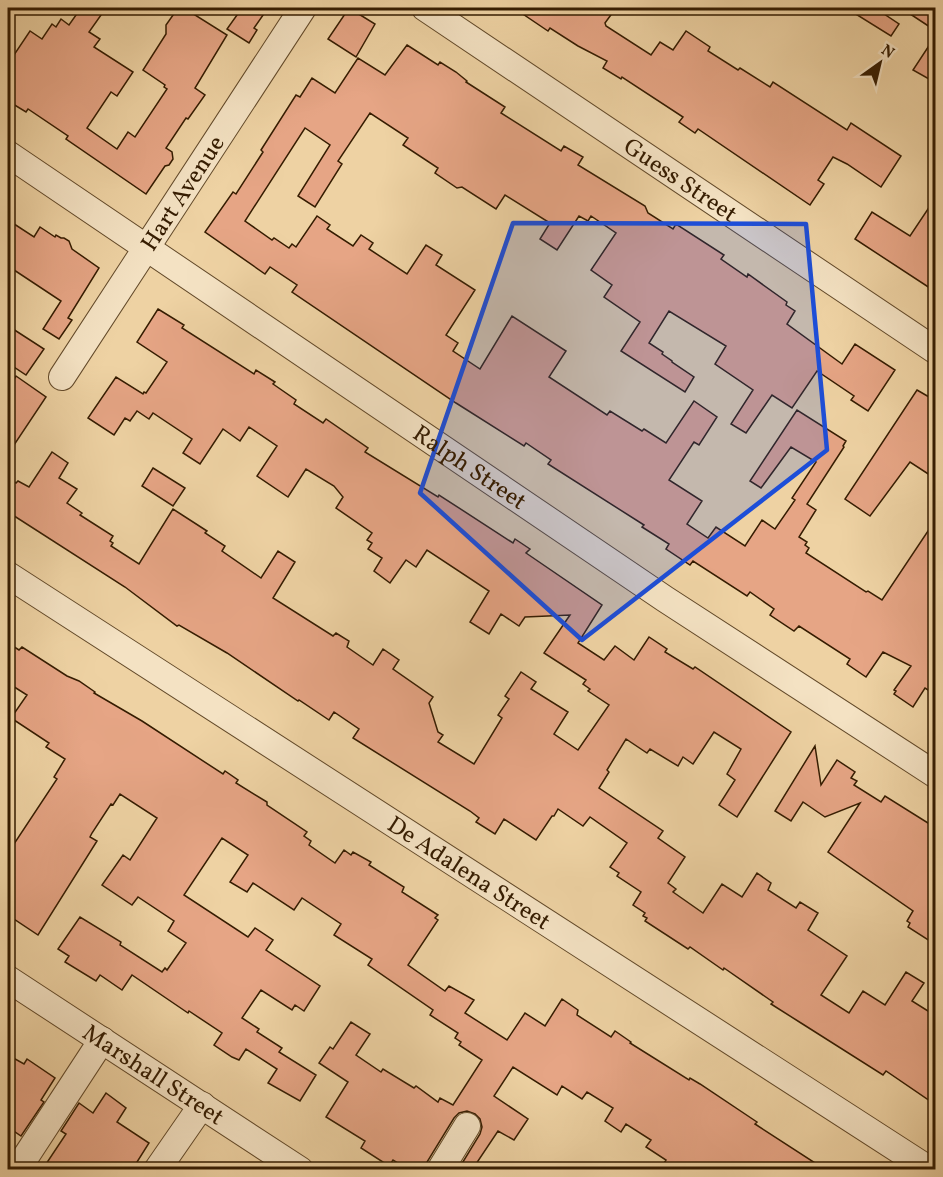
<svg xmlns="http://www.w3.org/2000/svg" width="943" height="1177" font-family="Vollkorn,serif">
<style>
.building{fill:#e6a585;stroke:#351c01;stroke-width:1.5}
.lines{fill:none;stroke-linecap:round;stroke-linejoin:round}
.minor-casing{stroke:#634a2a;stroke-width:28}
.minor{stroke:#f4e2c3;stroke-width:26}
.marked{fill:#1d4ed8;fill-opacity:0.2;stroke:#1d4ed8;stroke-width:4.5;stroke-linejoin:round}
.labels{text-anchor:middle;stroke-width:4.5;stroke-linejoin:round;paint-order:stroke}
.street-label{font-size:24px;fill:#351c01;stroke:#f4e2c3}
</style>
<rect width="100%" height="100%" fill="#eed2a3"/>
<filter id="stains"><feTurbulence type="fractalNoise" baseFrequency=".00333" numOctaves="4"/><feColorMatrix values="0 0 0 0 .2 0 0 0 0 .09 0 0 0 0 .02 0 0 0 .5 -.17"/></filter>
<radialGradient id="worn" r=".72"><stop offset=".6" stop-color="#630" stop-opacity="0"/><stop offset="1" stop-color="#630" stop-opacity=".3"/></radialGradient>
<g class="building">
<path d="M81,8H106L89,32L100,39L94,47L133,72L117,96L111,92L87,128L117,149L128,132L135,137L167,89L164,87L165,85L143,70L166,34V25L178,8H184L227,35L195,88L205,95L188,119L186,118L166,148L172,152L173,159L169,165L165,166L146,194L66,139L68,136L28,109L26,112L8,101V51L14,55L30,31L42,39L52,24L56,27L61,19L69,25Z"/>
<path d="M242,8H268L254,28L257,30L249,43L227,29Z"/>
<path d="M349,8L375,24L356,57L328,39Z"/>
<path d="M514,8H616L605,23L606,26L651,55L660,42L673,50L686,31L710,47L708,51L738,70L740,68L770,87L773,82L847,130L851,123L901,156L881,187L847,164L833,157L818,180L824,184L810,205L698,129L695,133L679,122L683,117L622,77L621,79L603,68L607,61L578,46L550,28L548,31Z"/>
<path d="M846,8H875L899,24L891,36Z"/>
<path d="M901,8H936V31Z"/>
<path d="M936,35V83L913,70Z"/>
<path d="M407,45L438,65L440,62L456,72L467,81L466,82L505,107L501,113L561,151L564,146L583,157L578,165L645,206L648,213L673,229L676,224L724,255L721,259L747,277L748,274L787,302L786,305L795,311L787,324L842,364L855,344L895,370L868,411L851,400L854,396L817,371L792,408L772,395L746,433L731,424L753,390L715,364L726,346L669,311L649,343L663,352L662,354L672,361V362L694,377L685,392L621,351L640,322L604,297L612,285L591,270L616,233L591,216L588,221L579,216L557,250L540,239L550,223L505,195L496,209L462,187L457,188L435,173L438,168L403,145L408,138L370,113L338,161L342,164L315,207L298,196L330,145L305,128L245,221L272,240L274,238L289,248L292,244L296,247L317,216L330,225L327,229L353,246L361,235L373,243L369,249L407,274L426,245L442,255L436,265L475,290L446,335L458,343L453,351L480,369L512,316L566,351L549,377L607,415L610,411L642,431L644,429L666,443L694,401L717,417L699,445L694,442L669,480L702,501L687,524L708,538L716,527L745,546L762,520L775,529L795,500L792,498L816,462L791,447L761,488L750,481L797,410L846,441L843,446L844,447L807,504L816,510L799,537L807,542L805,545L809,548L806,553L866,592L868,591L882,600L936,519V695L925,688L913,707L894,694L896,691L894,690L911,666L883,652L866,677L847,664L850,659L799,626L794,631L770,615L774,609L750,592L747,596L693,561L690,565L666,549L669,544L642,527L644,525L548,464L551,460L526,443L524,446L456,403L292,292L297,285L270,267L265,274L205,232L233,192L236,194L263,152L261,150L296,95L300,97L312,78L335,93L358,58L385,75Z"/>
<path d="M936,197V292L855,239L872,212L910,236Z"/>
<path d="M8,220L34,237L40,227L55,237L56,235L61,238H64L69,241L72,249L99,268L68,318L72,320L59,339L43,329L61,301L8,266Z"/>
<path d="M158,309L184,325L182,328L254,374L256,370L275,382L273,384L296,400L294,404L323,423L326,419L368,448L365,452L438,497L439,495L513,543L515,539L530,549L526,553L602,605L578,643L604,660L615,646L634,660L649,637L667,649L665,652L693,669L695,667L791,732L737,817L719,805L735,780L727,774L741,749L714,732L693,764L683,757L678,766L650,749L647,753L626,739L607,770L609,772L599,788L663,831L658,838L685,857L668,883L676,889L673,892L703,913L722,884L742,897L757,873L771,883L768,890L796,908L800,902L818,913L808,930L847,956L821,995L849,1013L863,991L885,1005L906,972L924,983L912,1001L936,1016V1105L886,1071L883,1075L801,1023L771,1004L773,1002L724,968L723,970L690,947L688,949L645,921L647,918L643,916L645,913L633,905L641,892L617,876L619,873L610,867L627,843L590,817L583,826L558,809L554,816H552L536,840L504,819L495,834L476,822L479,818L470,811L353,738L359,729L334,712L329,720L299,700L298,701L227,653L179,625L177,626L125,587L8,512V478L16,483L18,481L29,487L52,452L68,463L59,478L77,489L67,503L82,513L80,515L113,536L110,541L113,543L111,546L139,564L173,509L207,531L205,533L225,546L222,551L261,578L278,551L295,562L273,598L333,636L336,633L349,641L347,647L373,665L383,649L399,660L393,669L433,697L429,703L438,732L443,735L438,742L474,764L502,718L498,715L509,699L505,696L521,672L536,682L531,689L568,712L554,734L578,750L609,705L588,691L590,689L583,684L586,680L544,653L570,615L525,617L519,626L501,614L489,634L470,622L489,591L427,550L416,567L406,560L390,583L374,571L382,558L368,549L372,543L367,540L372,533L336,508L343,497L334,486L306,469L288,497L257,476L277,446L249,427L240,441L223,429L200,464L183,453L192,439L153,413L149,419L137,411L130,421L125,418L114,435L88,418L116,377L143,394L144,392L146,393L167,362L137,342Z"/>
<path d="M13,329L44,349L26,375L8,363V338Z"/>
<path d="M16,376L46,397L8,454V389Z"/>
<path d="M917,390L936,401V479L910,462L870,516L845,499Z"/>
<path d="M153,468L185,488L173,506L142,486Z"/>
<path d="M8,643L19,650L22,647L67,676L79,681L95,692L94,693L142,721L223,774L225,771L238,780L236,783L267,802V805L307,832L304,836L311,841L309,845L335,863L344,850L351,855L353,852L371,862L369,865L404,887L402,892L438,915L435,918L438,920L408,965L445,991L449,986L474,1000L465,1013L507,1040L525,1013L545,1026L562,999L578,1010L577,1015L611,1037L615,1031L631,1042L630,1043L689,1080L690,1078L700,1084L757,1122L755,1124L826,1170H660L666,1160L646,1147L651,1140L626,1124L621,1132L605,1121L613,1108L587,1092L582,1099L562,1086L557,1095L513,1067L494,1096L528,1119L514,1140L498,1131L472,1170H458L480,1134L482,1127L480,1119L475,1114L467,1111L459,1113L454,1118L427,1162L425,1170H409L393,1160L389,1166L361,1148L365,1141L326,1117L348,1082L319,1063L330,1047L333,1049L351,1022L370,1034L356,1055L381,1072L383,1069L414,1088L416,1086L438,1102L440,1098L453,1105L482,1060L459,1045L461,1042L455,1038L458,1033L430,1015L433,1010L368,965L372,959L334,935L341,924L302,898L294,910L253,883L247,892L230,882L248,855L222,838L184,895L248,937L255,928L273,940L266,950L320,986L304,1011L295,1005L292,1010L261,990L242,1018L259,1029L257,1032L282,1048L279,1052L316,1075L300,1101L268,1083L277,1069L246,1049L239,1060L232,1057L214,1045L222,1033L189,1011L188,1013L132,975L122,990L100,975L96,981L65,962L69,956L58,949L80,917L121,942L120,945L162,972L165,968L167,970L186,943L168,931L174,921L138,897L132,905L102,885L123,855L130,860L157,818L120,794L113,805L111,804L92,833L90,837L97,841L38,935L8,915V840L14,844L57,779L54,777L65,759L46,747L49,743L11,718L27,695L8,683Z"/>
<path d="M815,746L821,785L837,760L855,772L851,778L857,781L854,785L881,802L885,796L936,828V945L908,927L910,923L907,921L913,911L828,852L860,803L825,817L803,802L791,821L775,811Z"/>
<path d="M8,1055L24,1064L27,1059L55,1078L41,1100L44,1102L21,1136L8,1127Z"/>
<path d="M106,1093L126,1108L117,1122L149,1143L132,1170H42L66,1134L61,1131L79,1103L93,1113Z"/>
</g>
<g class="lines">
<g class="minor-casing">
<g id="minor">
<path id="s1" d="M425,8L936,351"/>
<path id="s2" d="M8,154L665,599L936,775"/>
<path id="s3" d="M62,377L303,8"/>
<path id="s4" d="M8,575L930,1170"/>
<path id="s5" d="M8,979L300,1170"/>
<path d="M17,1170L102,1040"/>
<path d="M157,1170L202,1105"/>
<path d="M440,1170L467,1126"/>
</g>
</g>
<use href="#minor" class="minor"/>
</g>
<path class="marked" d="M513,223L806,224L827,450L582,640L420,493Z"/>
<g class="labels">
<g class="street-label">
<text dy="8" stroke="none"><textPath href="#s1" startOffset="308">Guess Street</textPath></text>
<text dy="8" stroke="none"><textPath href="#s3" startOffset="220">Hart Avenue</textPath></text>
<text dy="8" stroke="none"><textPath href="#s2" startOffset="558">Ralph Street</textPath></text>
<text dy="8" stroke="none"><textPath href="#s4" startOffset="549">De Adalena Street</textPath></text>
<text dy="8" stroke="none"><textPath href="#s5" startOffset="174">Marshall Street</textPath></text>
</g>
</g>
<rect width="943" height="1177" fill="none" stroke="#eed2a3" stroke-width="30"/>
<rect x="9" y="9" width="925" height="1159" fill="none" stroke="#351c01" stroke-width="3"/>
<rect x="15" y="15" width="913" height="1147" fill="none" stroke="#351c01" stroke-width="1.5"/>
<g transform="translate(880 63) rotate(34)" stroke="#f4e2c3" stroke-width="4.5" paint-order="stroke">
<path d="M0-4.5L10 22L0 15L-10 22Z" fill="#351c01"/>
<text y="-9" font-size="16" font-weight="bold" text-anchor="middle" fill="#351c01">N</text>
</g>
<rect width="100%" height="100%" filter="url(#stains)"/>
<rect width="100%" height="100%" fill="url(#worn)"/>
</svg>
